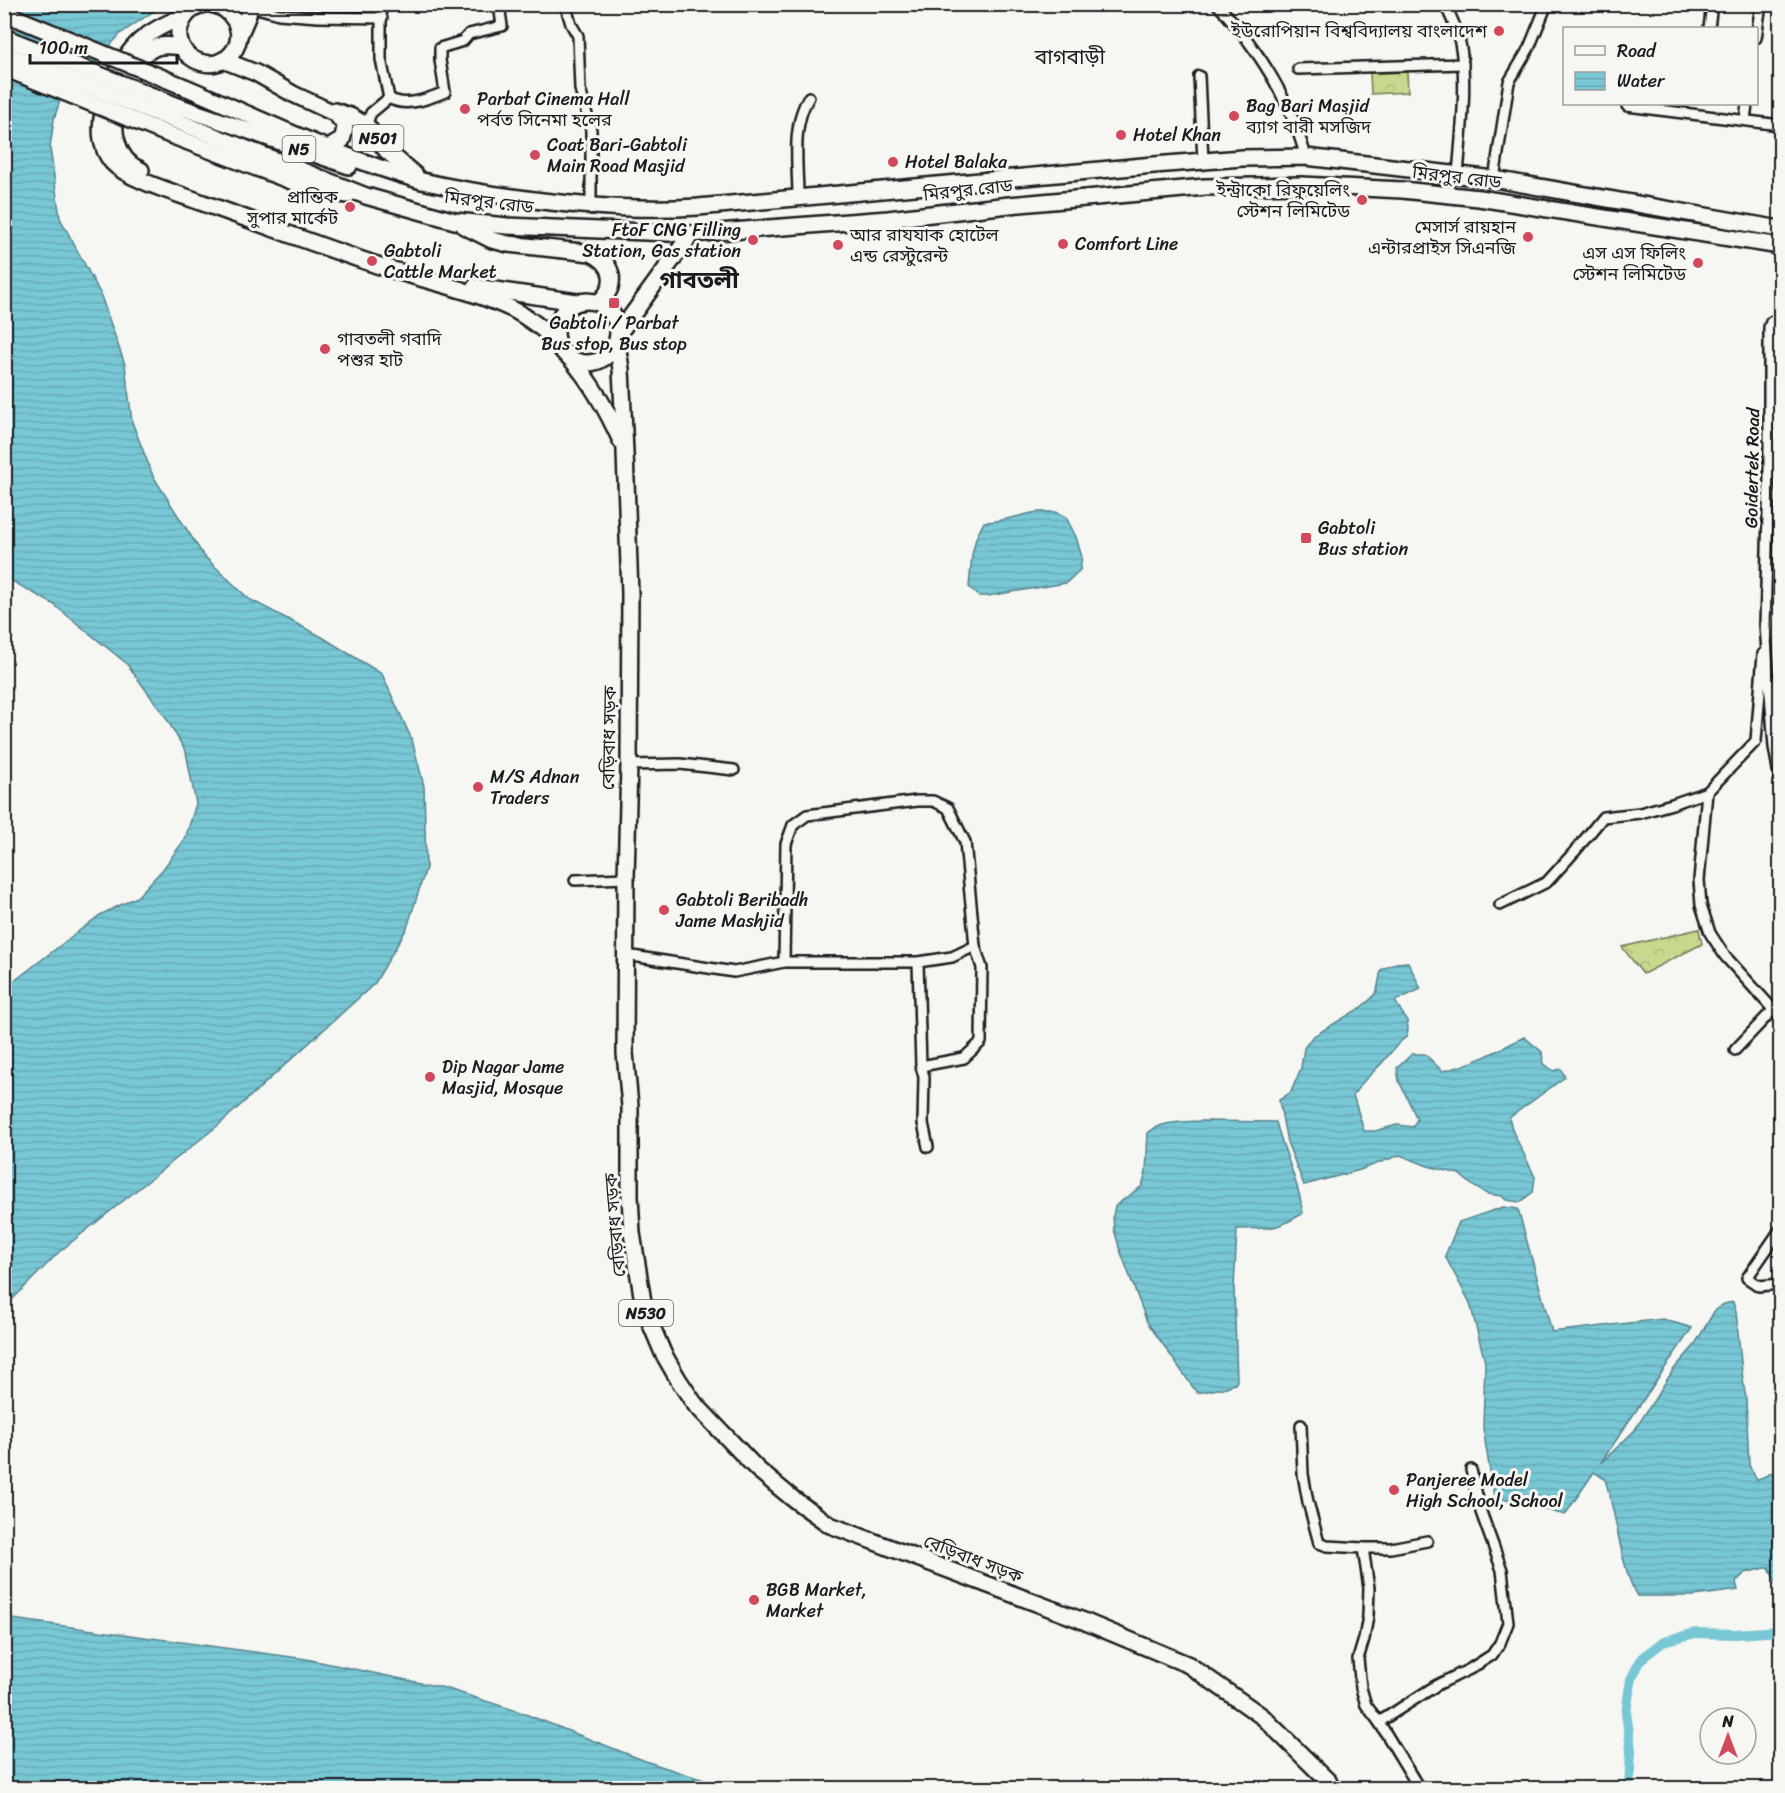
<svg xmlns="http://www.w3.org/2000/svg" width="1785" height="1793" font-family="Sriracha,'Noto Sans Bengali',sans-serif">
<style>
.park{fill:url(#park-crowns);stroke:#717a55;stroke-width:1.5}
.water{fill:url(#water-rules);stroke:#53838b;stroke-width:1.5}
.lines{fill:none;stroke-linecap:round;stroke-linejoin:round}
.canal{stroke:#78c7d5;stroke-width:10}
.minor-casing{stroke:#1c1c1c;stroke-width:14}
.trunk-casing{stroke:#1c1c1c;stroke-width:20}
.minor{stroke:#f6f6f2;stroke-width:9}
.trunk{stroke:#f6f6f2;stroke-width:15}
.trunk-bridge-casing{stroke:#1c1c1c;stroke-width:20;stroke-linecap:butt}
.trunk-bridge{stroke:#f6f6f2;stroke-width:15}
.poi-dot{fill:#d1495b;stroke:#f6f6f2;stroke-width:2}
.labels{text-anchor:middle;stroke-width:6;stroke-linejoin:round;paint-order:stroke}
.shield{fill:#f6f6f2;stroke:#5d5d5c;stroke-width:1.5}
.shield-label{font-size:16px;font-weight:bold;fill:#1c1c1c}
.poi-label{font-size:18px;fill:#1c1c1c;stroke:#f6f6f2;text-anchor:start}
.street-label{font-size:18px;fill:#1c1c1c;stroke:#f6f6f2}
.quarter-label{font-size:21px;fill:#1c1c1c;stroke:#f6f6f2}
.district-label{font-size:24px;font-weight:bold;fill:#1c1c1c;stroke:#f6f6f2}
</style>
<defs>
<pattern id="park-crowns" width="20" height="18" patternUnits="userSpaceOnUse" patternTransform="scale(1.5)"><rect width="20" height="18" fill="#c6d98e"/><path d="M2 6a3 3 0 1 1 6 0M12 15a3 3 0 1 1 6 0" fill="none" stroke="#aaba7a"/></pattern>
<pattern id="water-rules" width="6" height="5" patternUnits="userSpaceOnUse" patternTransform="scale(1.5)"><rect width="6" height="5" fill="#78c7d5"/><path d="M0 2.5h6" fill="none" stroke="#67aab6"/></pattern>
</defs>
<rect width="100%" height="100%" fill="#f6f6f2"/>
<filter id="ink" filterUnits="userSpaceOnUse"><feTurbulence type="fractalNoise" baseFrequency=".0167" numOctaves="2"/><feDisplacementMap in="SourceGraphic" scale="12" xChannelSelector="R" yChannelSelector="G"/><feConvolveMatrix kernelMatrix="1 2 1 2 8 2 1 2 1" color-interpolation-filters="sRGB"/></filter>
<g filter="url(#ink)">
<g class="park">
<path d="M1407,72L1408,92L1371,94L1370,73Z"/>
<path d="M1699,929L1702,944L1643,974L1622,947Z"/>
</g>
<g class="water">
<path d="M5,5H163L120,34L90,69L65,85L54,119L50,148L60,218L100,293L125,365L132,422L153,476L203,555L249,599L322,637L382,674L412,740L424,786L426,868L407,928L375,983L221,1123L59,1252L5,1307V988L100,915L137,897L163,869L185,839L196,804L186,752L165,716L126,663L53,604L5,577Z"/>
<path d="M1037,512H1056L1066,517L1076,537L1082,557L1080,570L1066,583L988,596H979L969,587L972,555L976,538L984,522C1002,522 1019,515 1037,512Z"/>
<path d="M1408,962L1421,989L1395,1001L1407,1021L1408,1028L1407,1036L1397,1045L1382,1063L1363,1082L1353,1095L1364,1131H1375L1397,1125L1413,1127L1417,1119L1399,1081L1397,1068L1412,1054H1425L1442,1071C1472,1065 1497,1051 1524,1037L1542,1052L1543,1064L1554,1071L1561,1069L1565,1077L1509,1118L1513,1132L1535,1177L1533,1192L1520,1202L1506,1200L1502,1196L1487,1194L1473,1186L1459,1174L1428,1166L1400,1155L1360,1170L1304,1185L1287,1142L1279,1100L1291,1092L1301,1068L1304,1048L1312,1037L1360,1008L1372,998L1377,991L1381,970L1396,963Z"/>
<path d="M1201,1121L1276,1122C1284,1153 1299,1182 1303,1213C1275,1231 1268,1228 1237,1229L1234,1288L1237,1381L1235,1384L1223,1388L1197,1393L1147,1322L1120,1250L1114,1229L1113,1216L1115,1206L1142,1186L1146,1172L1148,1133C1161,1121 1184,1122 1201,1121Z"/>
<path d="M1503,1207L1518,1209L1552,1332L1663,1319L1692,1328L1600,1464L1634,1431L1674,1369L1694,1346L1715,1310L1724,1304L1733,1302L1736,1312L1742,1372L1746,1400L1749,1465L1757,1480L1780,1469V1590H1779L1769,1567L1745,1573L1736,1582L1738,1590L1694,1596H1637C1629,1583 1627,1571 1623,1557C1617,1531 1613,1505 1605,1479L1594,1472L1565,1515L1494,1497L1483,1428L1485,1362L1470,1303L1445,1256L1459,1222Z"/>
<path d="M5,1618L306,1659L445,1688L520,1712L648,1762L729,1788H5Z"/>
</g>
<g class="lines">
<path class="canal" d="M1629,1788L1631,1750L1626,1712L1631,1679L1642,1658L1664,1641L1696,1633L1736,1634L1780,1631"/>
<g class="minor-casing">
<g id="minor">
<path d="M381,4V59L389,98"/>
<path d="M565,4L571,24L578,36L580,89L591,130V207"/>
<path d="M1217,4C1258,48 1290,99 1306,157"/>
<path d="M1445,4C1449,14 1455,24 1458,35C1469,73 1461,134 1458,175"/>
<path d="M250,6L279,14L318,17L382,18"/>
<path d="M1709,28L1712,4"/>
<path d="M1756,38L1761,4"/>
<path d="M1298,69L1463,64"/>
<path d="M1199,76L1203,161"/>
<path d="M1627,106L1780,125"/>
<path d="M1745,120L1747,104"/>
<path d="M366,125L371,113L389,98C405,108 428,99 445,92L440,60V48L463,41L469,34L502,26L499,4"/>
<path d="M1494,179L1509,82L1529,48L1547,4"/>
<path d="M798,196C798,165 791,125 809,97"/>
<path d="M1780,317L1771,322L1769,327V477L1765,625L1774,747L1780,781"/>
<path d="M1763,654L1756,741L1707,792L1699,880L1701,905L1710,933L1725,956L1780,1017"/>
<path d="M629,765L680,764L734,770"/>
<path d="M575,880L626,878"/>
<path d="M1500,905L1547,882L1576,850L1603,817L1640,813L1672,804L1707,792"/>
<path d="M626,955L734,972L784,962H918L952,957L975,946"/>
<path d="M784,962L786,844L793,825L807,815L917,801H933L948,808L965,842L975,946L982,968L981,1042L964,1058L921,1066"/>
<path d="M918,962L921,1066L924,1077L923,1123L928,1147"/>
<path d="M1735,1050L1773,1010"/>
<path d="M1780,1230L1747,1278L1759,1286L1780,1284"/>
<path d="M1301,1425L1303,1474L1308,1502L1319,1543L1327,1546L1363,1548H1391L1427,1541"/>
<path d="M1363,1548L1369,1588L1368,1616L1364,1639L1358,1659L1361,1688L1366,1705L1379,1722"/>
<path d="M1419,1788L1379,1722L1437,1685L1470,1669L1492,1655L1500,1643L1508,1623L1502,1570L1481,1512L1471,1470"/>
</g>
</g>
<g class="trunk-casing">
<g id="trunk">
<path d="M205,4C196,6 188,11 183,20C164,54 215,82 235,49C246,29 231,7 210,4"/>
<path d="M185,16C143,32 127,47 110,89C101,112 95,141 112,162C128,180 180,194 203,203C260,223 316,245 374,264C418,279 470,289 512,309C528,317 542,329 557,340"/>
<path d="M239,36L248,15L250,4"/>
<path d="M223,60L256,73L293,94L336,114L344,124L345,129L342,140L329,148L322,150"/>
<path d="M185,87C263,120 340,158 422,181C452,188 482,193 512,197C574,206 635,211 698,207L1154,165L1242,158L1306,157L1494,179L1780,229"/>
<path d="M178,106L349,166"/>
<path d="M335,111L350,116L366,125L387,151L415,175"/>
<path d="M174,120L366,196L455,221L507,226L691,234L888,219L1009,205L1205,187L1302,185L1402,190L1479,198L1780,246"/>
<path d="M170,135L304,186L333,193L348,195"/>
<path d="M141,170C116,161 111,129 117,106C119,97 124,88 128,80C134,67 140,55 154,48C163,44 173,46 182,47"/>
<path d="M464,226L492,240L508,244L591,253C614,263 619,286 598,303"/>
<path d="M475,287L577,302"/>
<circle cx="587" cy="332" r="31"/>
<path d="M619,333L691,234"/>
<path d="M617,344L621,369L625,452L630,594L629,765L626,878L625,1053L630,1106V1196L632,1233L644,1308L663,1353L678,1379L694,1403L757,1469L792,1498L830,1525L1081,1620L1189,1665L1263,1717L1329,1782L1333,1788"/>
<path d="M571,359C592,383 608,412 621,441"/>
</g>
</g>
<use href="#minor" class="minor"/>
<use href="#trunk" class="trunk"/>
<g class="trunk-bridge-casing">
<g id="trunk-bridge">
<path d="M4,13L185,87"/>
<path d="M4,37L178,106"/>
<path d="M4,53L174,120"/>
<path d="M4,68L170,135"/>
</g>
</g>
<use href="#trunk-bridge" class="trunk-bridge"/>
</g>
</g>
<g class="poi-dot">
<circle cx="1499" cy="31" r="6"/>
<circle cx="465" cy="109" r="6"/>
<circle cx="1234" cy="116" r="6"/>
<circle cx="1121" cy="135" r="6"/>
<circle cx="535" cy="155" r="6"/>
<circle cx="893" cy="162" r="6"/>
<circle cx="1362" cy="200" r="6"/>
<circle cx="350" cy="207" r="6"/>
<circle cx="1528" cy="237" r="6"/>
<circle cx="753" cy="240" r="6"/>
<circle cx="1063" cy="244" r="6"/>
<circle cx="838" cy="245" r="6"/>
<circle cx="372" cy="261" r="6"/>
<circle cx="1698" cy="263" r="6"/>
<rect x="608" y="297" width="12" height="12" rx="3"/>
<circle cx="325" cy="349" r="6"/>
<rect x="1300" y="532" width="12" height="12" rx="3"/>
<circle cx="478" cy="787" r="6"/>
<circle cx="664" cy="910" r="6"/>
<circle cx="430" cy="1077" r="6"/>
<circle cx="1394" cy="1490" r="6"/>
<circle cx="754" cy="1600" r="6"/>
</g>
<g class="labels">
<g class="shield">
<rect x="352.5" y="125" width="51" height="26" rx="4.5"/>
<rect x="282.5" y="136" width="33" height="26" rx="4.5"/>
<rect x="619" y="1300" width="54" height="26" rx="4.5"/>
</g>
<g class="shield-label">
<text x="378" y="144">N501</text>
<text x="299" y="155">N5</text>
<text x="646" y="1319">N530</text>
</g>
<g class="poi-label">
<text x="1487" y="37" text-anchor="end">ইউরোপিয়ান বিশ্ববিদ্যালয় বাংলাদেশ</text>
<text x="477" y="105">Parbat Cinema Hall<tspan x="477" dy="21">পর্বত সিনেমা হলের</tspan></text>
<text x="1246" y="112">Bag Bari Masjid<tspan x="1246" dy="21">ব্যাগ বারী মসজিদ</tspan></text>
<text x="1133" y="141">Hotel Khan</text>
<text x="547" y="151">Coat Bari-Gabtoli<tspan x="547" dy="21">Main Road Masjid</tspan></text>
<text x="905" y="168">Hotel Balaka</text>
<text x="1350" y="196" text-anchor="end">ইন্ট্রাকো রিফুয়েলিং<tspan x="1350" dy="21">স্টেশন লিমিটেড</tspan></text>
<text x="338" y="203" text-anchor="end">প্রান্তিক<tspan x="338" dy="21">সুপার মার্কেট</tspan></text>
<text x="1516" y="233" text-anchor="end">মেসার্স রায়হান<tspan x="1516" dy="21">এন্টারপ্রাইস সিএনজি</tspan></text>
<text x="741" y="236" text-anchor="end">FtoF CNG Filling<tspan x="741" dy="21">Station, Gas station</tspan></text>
<text x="850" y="241">আর রাযযাক হোটেল<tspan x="850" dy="21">এন্ড রেস্টুরেন্ট</tspan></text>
<text x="1075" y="250">Comfort Line</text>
<text x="384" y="257">Gabtoli<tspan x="384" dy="21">Cattle Market</tspan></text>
<text x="1686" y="259" text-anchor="end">এস এস ফিলিং<tspan x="1686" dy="21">স্টেশন লিমিটেড</tspan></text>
<text x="614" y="329" text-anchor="middle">Gabtoli / Parbat<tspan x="614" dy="21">Bus stop, Bus stop</tspan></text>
<text x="337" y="345">গাবতলী গবাদি<tspan x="337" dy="21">পশুর হাট</tspan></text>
<text x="1318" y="534">Gabtoli<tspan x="1318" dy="21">Bus station</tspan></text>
<text x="490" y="783">M/S Adnan<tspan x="490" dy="21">Traders</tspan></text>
<text x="676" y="906">Gabtoli Beribadh<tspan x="676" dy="21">Jame Mashjid</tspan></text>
<text x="442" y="1073">Dip Nagar Jame<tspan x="442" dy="21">Masjid, Mosque</tspan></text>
<text x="1406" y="1486">Panjeree Model<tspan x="1406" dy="21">High School, School</tspan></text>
<text x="766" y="1596">BGB Market,<tspan x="766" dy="21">Market</tspan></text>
</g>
<g class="street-label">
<text transform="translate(1457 177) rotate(7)" y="6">মিরপুর রোড</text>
<text transform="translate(968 190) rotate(-6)" y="6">মিরপুর রোড</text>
<text transform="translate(489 202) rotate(7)" y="6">মিরপুর রোড</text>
<text transform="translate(1752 468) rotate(-89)" y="6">Goidertek Road</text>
<text transform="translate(609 738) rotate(-89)" y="6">বেড়িবাধ সড়ক</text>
<text transform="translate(615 1225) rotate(-95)" y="6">বেড়িবাধ সড়ক</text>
<text transform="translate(973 1559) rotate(21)" y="6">বেড়িবাধ সড়ক</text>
</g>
<g class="quarter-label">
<text x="1070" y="64">বাগবাড়ী</text>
</g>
<g class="district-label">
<text x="699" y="288">গাবতলী</text>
</g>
</g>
<rect width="1785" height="1793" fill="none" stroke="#f6f6f2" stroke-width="24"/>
<rect x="12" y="12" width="1761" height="1769" fill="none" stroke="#1c1c1c" stroke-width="2" filter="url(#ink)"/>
<rect x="1563" y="27" width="195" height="78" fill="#f6f6f2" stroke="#9f9f9c" stroke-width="1.5"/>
<rect x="1575" y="46" width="30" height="9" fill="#f6f6f2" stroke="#9f9f9c" stroke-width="1.5"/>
<text x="1617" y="57" font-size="18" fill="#1c1c1c">Road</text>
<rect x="1575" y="72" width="30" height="18" fill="url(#water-rules)" stroke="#9f9f9c" stroke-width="1.5"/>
<text x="1617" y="87" font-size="18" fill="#1c1c1c">Water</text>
<g transform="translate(1728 1736)"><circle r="28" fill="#f6f6f2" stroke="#9f9f9c" stroke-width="1.5"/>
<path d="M0-4.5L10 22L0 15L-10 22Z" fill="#d1495b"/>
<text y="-9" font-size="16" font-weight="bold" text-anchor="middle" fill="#1c1c1c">N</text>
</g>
<path d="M30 54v9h147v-9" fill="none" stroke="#1c1c1c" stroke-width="3"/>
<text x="39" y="54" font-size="18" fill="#1c1c1c" stroke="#f6f6f2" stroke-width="4.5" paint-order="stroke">100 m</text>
</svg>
